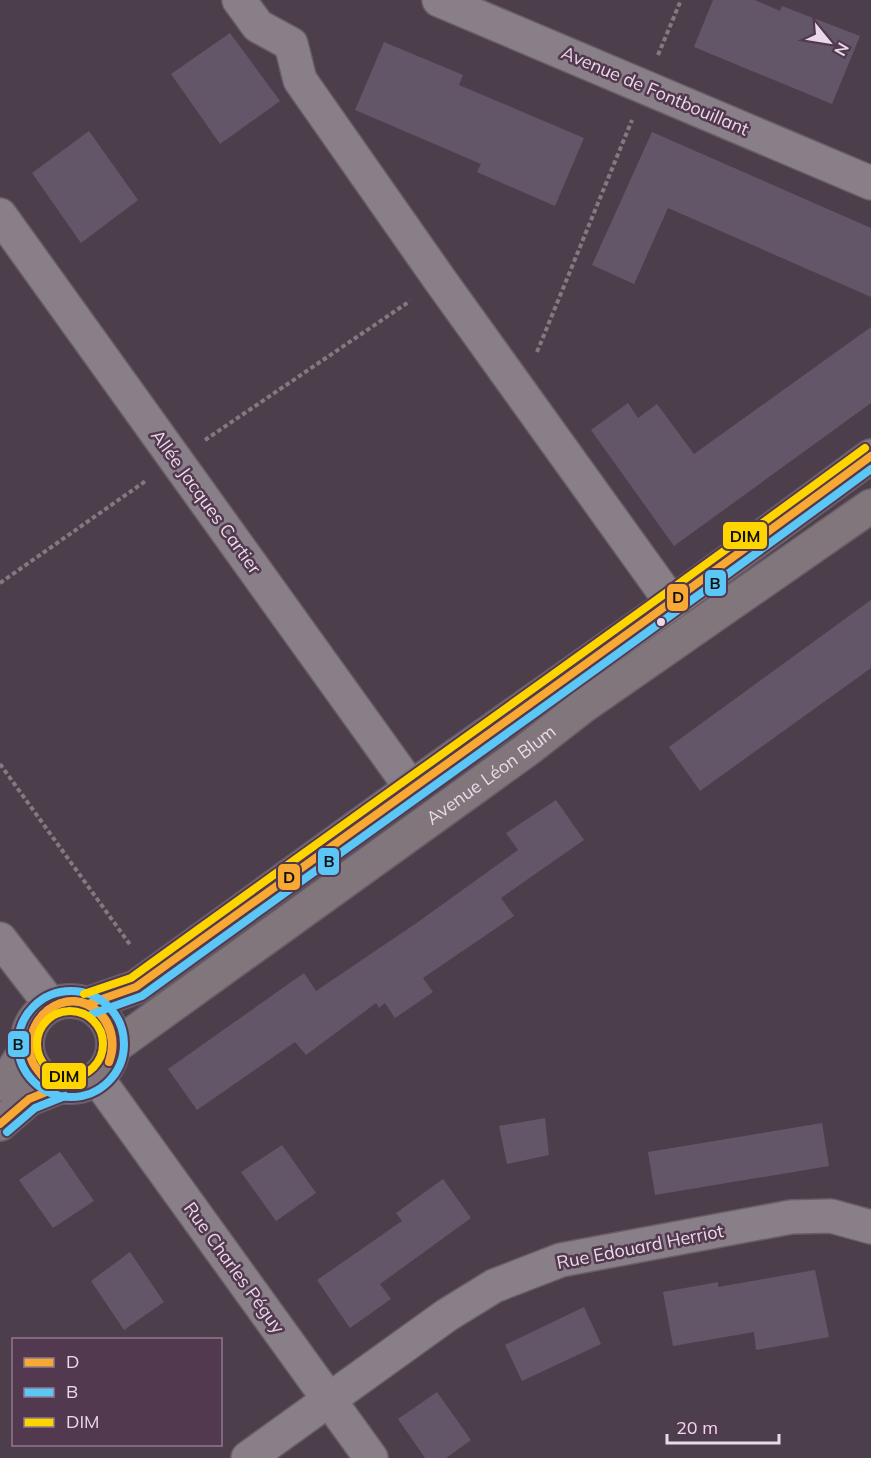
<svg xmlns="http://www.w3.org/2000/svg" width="871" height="1458" font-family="Mulish,sans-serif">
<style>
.building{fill:#645669}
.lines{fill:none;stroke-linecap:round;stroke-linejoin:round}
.street-casing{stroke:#695e68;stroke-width:36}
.secondary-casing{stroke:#695e68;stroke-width:36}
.path{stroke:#837982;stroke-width:4;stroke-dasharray:4.5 3;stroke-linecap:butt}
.street{stroke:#897f88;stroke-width:33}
.secondary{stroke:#82767d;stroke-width:33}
.bus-1-casing{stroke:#52394f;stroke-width:12}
.bus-2-casing{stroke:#52394f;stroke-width:12}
.bus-3-casing{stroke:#52394f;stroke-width:12}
.bus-1{stroke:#f8a933;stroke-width:8}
.bus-2{stroke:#5ac7f6;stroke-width:8}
.bus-3{stroke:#ffd500;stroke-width:8}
.bus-dot{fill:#eadae7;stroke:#52394f;stroke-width:2}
.labels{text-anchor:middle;stroke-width:5;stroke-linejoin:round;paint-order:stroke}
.street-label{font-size:18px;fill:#eadae7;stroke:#52394f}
.line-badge{stroke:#52394f;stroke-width:2}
.pale-badge-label{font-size:16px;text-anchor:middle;font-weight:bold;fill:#111}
</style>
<rect width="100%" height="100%" fill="#4c3f4b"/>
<g class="building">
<path d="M713,0H755L780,11L782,6L860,36L832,104L694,47Z"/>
<path d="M230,33L280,101L220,144L171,74Z"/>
<path d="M384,42L463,75L459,85L584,138L555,206L477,172L481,164L355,110Z"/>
<path d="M89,131L138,200L81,243L32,173Z"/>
<path d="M652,132L871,228V297L668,208L634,284L592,265Z"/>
<path d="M871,327V403L674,546L591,430L628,403L638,418L657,404L694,454Z"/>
<path d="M871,600V668L700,791L669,747Z"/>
<path d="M556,800L584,840L501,898L514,916L423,978L433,992L395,1018L385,1003L379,1008L376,1003L306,1055L295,1042L197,1110L168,1069L304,973L316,991L418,922L518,850L506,833Z"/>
<path d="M545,1118L549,1155L507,1164L499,1126Z"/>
<path d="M822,1123L829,1166L655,1195L648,1152Z"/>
<path d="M282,1145L316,1193L276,1221L241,1172Z"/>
<path d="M60,1152L94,1201L53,1228L19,1180Z"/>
<path d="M443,1179L471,1218L380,1284L391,1299L350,1328L317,1280L402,1221L396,1213Z"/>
<path d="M130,1252L164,1302L124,1330L91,1281Z"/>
<path d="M815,1270L829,1337L756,1350L754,1332L673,1346L663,1292L718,1282V1287Z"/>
<path d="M584,1307L601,1344L522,1381L505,1345Z"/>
<path d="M437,1392L471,1440L446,1458H425L398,1419Z"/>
</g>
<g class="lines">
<g class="street-casing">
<g id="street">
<path d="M239,0L258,26L291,44L300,80L440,280L672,603"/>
<path d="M439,0L871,183"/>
<path d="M0,215L402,775L407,791"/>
<path d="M0,939L51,1005"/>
<path d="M97,1078L371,1458"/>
<path d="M248,1458L447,1315L494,1286L561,1260L791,1217L831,1216L871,1227"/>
</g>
</g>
<g class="secondary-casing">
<g id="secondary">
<circle cx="70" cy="1044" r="43"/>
<path d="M88,1004L136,987L444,764L672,603L871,456"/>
<path id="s1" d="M114,1047L528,749L582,707L871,506"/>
<path d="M0,1084L9,1076L27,1049"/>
<path d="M0,1124L29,1099L61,1086"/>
</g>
</g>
<g class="path">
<path d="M658,55L681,0"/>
<path d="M537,352L632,120"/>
<path d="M205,440L410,301"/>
<path d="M0,583L147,480"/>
<path d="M0,764L131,946"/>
</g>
<use href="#street" class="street"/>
<use href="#secondary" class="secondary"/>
<g class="bus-1-casing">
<g id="bus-1">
<path d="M88,1004L136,987C381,810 628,636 871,456"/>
<path d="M48,1010C84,983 125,1022 109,1062"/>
<path d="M48,1010C83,984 123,1022 109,1062"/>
<path d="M45,1079C41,1074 36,1069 33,1063C25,1046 33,1021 48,1010"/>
<path d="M45,1079C41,1074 36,1069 33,1063C25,1046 33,1022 48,1010"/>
<path d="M0,1124L29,1099L61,1086"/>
</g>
</g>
<g class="bus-2-casing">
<g id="bus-2">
<circle cx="71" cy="1044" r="53"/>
<path d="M92,1014L142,996C385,820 630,647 871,469"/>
<path d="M7,1132L35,1108L65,1096"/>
</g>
</g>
<g class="bus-3-casing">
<g id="bus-3">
<path d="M84,994L131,978C375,801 622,627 865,448"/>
<circle cx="70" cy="1044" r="33"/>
</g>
</g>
<use href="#bus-1" class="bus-1"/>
<use href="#bus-2" class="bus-2"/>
<use href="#bus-3" class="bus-3"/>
</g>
<circle class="bus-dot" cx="661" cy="622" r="5"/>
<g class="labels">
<g class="street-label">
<text transform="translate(655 91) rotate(23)" y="6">Avenue de Fontbouillant</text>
<text transform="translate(206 502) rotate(54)" y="6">Allée Jacques Cartier</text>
<text dy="6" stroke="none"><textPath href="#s1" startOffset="465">Avenue Léon Blum</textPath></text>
<text transform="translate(640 1247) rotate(-11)" y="6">Rue Edouard Herriot</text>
<text transform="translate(234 1268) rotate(54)" y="6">Rue Charles Péguy</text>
</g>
</g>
<g class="line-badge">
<rect x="722" y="521" width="46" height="29" rx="6" fill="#ffd500"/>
<rect x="704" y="569" width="23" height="28" rx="6" fill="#5ac7f6"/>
<rect x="666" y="583" width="23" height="29" rx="6" fill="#f8a933"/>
<rect x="317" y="847" width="23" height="29" rx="6" fill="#5ac7f6"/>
<rect x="277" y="863" width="24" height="28" rx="6" fill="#f8a933"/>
<rect x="7" y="1030" width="23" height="28" rx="6" fill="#5ac7f6"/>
<rect x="41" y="1062" width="46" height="28" rx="6" fill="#ffd500"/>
</g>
<g class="pale-badge-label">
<text x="745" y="542">DIM</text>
<text x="715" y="589">B</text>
<text x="678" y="603">D</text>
<text x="329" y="867">B</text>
<text x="289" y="883">D</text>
<text x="18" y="1050">B</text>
<text x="64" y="1082">DIM</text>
</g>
<rect x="12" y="1338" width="210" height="108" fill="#52394f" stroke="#8f798c" stroke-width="1.5"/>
<rect x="24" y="1358" width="30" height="9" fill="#f8a933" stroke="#8f798c" stroke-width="1.5"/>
<text x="66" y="1368" font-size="18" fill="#eadae7">D</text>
<rect x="24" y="1388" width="30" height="9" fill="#5ac7f6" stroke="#8f798c" stroke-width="1.5"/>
<text x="66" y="1398" font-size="18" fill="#eadae7">B</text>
<rect x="24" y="1418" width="30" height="9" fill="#ffd500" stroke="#8f798c" stroke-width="1.5"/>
<text x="66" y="1428" font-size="18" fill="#eadae7">DIM</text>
<g transform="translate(829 42) rotate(120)" stroke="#52394f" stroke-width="4.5" paint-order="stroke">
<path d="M0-4.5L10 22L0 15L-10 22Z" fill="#eadae7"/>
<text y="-9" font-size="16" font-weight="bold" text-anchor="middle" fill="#eadae7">N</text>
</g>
<path d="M667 1434v9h112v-9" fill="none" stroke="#eadae7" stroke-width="3"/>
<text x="676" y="1434" font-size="18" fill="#eadae7" stroke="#52394f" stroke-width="4.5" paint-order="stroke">20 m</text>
</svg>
